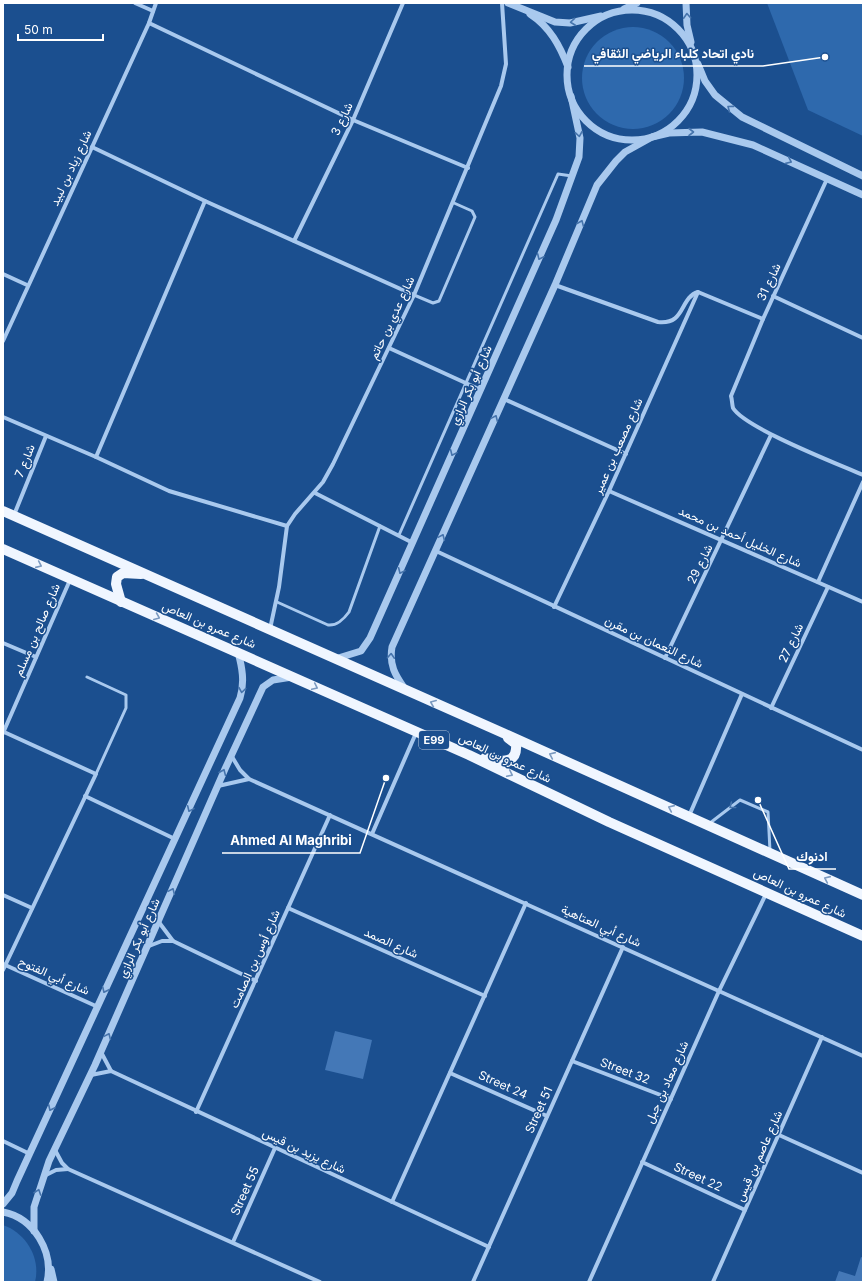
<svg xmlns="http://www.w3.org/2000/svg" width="866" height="1285" font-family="Inter,Vazirmatn,sans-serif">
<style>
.green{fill:#2e69ad}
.building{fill:#4478b7}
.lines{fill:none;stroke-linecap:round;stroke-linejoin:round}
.service{stroke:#a9c9ee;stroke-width:3}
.minor{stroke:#a9c9ee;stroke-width:4}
.tertiary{stroke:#a9c9ee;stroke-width:7}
.primary{stroke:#f0f6ff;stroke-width:10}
.oneway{stroke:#4674ac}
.oneway2{stroke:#7b9ac1}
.labels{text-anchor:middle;stroke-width:3;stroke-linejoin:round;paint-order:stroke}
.shield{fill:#1b4f8f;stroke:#bbcadd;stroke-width:1}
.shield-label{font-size:11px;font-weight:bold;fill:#fff}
.street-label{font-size:12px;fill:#fff;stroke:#1b4f8f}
.leader{fill:none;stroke:#fff;stroke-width:1.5}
.callout-dot{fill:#fff;stroke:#1b4f8f;stroke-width:1.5}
.callout-label{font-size:13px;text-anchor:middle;font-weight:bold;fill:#fff;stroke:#1b4f8f;stroke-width:3;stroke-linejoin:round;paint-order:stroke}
</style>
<rect width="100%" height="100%" fill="#1b4f8f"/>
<g class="green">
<path d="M767,3H863V136L808,110Z"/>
<circle cx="633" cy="78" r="51"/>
<path d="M3,1225C26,1233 41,1258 35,1282H3Z"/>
</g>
<g class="building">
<path d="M335,1031L372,1040L363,1079L325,1070Z"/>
<path d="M861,1257L863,1258V1282H835L839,1271L855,1276Z"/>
</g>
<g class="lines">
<g class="service">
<path d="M414,295L433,303L439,301L475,217L472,211L454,203"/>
<path d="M399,535L558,174L572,176"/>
<path d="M277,602L328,625C336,626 344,619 349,612L380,526"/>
<path d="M87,677L126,695V708L96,774"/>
<path d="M710,823L740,800L768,812L770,851"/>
</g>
<g class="minor">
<path d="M135,3L153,11"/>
<path d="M149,23L353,120L468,168"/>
<path d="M92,147L205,201L414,295"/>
<path d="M827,179L763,319L731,396C732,399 732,404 733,408C745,428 838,464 863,475"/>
<path d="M294,241L353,120L403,3"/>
<path d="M3,274L27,285"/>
<path d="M555,285L658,322C686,325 679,298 698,292L763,319"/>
<path d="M773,296L863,338"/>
<path d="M3,341L149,23L156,3"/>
<path d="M389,348L481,390"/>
<path d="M504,399L626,454"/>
<path d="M3,417L96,457L169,491L287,526"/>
<path d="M96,457L205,201"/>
<path d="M609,491L863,602"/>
<path d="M315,493L413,543"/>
<path d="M14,515L46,436"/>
<path d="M436,551L863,750"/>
<path d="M818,582L863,482"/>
<path d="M554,607L609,491L698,292"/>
<path d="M270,629L279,587L287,526L295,514L323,482L333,464L414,295L501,86L506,64L502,3"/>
<path d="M3,643L36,657"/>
<path d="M665,658L771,435"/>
<path d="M771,708L828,587"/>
<path d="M3,733L70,580"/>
<path d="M231,755L240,770L249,779L863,1056"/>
<path d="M218,786L249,779"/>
<path d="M85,796L175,839"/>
<path d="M689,816L742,694"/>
<path d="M372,834L416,733"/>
<path d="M3,895L32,908"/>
<path d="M288,908L485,996"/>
<path d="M158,921L173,941"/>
<path d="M149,946L162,941H173L256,981"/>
<path d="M3,964L98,1007"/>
<path d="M3,970L96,774L4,732"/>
<path d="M101,1052L111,1071"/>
<path d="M572,1061L671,1099"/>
<path d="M450,1073L547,1116"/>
<path d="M91,1075L111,1071L489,1247"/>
<path d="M196,1112L330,815"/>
<path d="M779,1135L863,1173"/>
<path d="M3,1141L30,1154"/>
<path d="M55,1150L62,1163L68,1169L320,1282"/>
<path d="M642,1162L745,1210"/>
<path d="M44,1176L56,1170L68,1169"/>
<path d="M392,1202L526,903"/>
<path d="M233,1242L275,1148"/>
<path d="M473,1282L623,947"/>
<path d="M589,1282L719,991L766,894"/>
<path d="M713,1282L822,1037"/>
</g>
<g class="tertiary">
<path d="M508,3L555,22L570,23L601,16"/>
<path d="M686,3L687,25L691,42"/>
<path d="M624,9L637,3"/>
<circle cx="632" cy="75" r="65"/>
<path d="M530,14C550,27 560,46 568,67"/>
<path d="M698,64L705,81L715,95L742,117L863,176"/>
<path d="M335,659L361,651L370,638L556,220L579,157L580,138L571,96"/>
<path d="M405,689C395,675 389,665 392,647L555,285L597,185L616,161L625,152L652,137L669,133L702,132L753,145L863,195"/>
<path d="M3,1204L12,1193L17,1181L240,698C245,682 242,667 238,652"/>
<path d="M3,1212C34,1218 54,1252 47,1282"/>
<path d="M34,1231V1207L49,1161L95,1065L225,769L263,687L273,680L292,677"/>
<path d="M51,1269L54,1282"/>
</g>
<g class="primary">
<path d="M3,511L503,733L863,895"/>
<path d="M3,549L469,755L609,822L863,936"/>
<path d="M121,602L116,584L117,577L123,573L141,574"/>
<path d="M485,758C499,761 518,766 516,744L508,738"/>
</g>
</g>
<defs><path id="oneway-chevron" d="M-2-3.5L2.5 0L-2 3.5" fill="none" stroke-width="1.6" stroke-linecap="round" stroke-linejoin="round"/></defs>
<g class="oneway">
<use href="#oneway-chevron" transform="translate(687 16) rotate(-93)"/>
<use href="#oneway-chevron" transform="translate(573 22) rotate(174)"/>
<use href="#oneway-chevron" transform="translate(730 108) rotate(-143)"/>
<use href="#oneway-chevron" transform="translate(691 132)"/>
<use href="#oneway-chevron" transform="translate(579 134) rotate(81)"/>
<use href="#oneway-chevron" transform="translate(789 161) rotate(24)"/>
<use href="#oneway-chevron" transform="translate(581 223) rotate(-67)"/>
<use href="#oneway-chevron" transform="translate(540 257) rotate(114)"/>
<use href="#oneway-chevron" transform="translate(495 418) rotate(-66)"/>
<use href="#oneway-chevron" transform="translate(453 453) rotate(114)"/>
<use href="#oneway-chevron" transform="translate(442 537) rotate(-66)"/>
<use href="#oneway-chevron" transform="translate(401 571) rotate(114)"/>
<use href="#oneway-chevron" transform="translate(391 656) rotate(-87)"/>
<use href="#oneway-chevron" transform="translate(242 690) rotate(99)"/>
<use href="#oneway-chevron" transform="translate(223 772) rotate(-67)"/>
<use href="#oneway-chevron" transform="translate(732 806) rotate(142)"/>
<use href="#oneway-chevron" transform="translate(190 809) rotate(114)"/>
<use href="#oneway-chevron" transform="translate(172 891) rotate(-66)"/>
<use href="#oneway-chevron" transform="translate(105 990) rotate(115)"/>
<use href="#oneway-chevron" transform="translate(108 1036) rotate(-66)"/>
<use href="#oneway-chevron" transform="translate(51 1108) rotate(115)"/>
<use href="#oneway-chevron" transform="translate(38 1192) rotate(-71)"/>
</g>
<g class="oneway2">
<use href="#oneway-chevron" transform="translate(39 565) rotate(24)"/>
<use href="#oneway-chevron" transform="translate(157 617) rotate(23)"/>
<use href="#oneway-chevron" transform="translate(315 687) rotate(25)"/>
<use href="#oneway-chevron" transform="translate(433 703) rotate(-157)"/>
<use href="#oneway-chevron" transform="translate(552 755) rotate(-156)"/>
<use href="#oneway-chevron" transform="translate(510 774) rotate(26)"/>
<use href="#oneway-chevron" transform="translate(671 808) rotate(-156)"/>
<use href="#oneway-chevron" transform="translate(827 879) rotate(-156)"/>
</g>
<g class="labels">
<rect class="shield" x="419" y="731" width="30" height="18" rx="3"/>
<g class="shield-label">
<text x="434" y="744">E99</text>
</g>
<g class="street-label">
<text transform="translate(342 119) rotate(-65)" y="4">شارع 3</text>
<text transform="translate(71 168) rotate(-65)" y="4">شارع زياد بن لبيد</text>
<text transform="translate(769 282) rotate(-65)" y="4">شارع 31</text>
<text transform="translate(392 318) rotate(-65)" y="4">شارع عدي بن حاتم</text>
<text transform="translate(471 385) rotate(-66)" y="4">شارع أبو بكر الرازي</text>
<text transform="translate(618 446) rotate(-66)" y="4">شارع مصعب بن عمير</text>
<text transform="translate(25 461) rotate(-68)" y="4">شارع 7</text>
<text transform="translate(740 537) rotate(24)" y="4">شارع الخليل أحمد بن محمد</text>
<text transform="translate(700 564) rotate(-64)" y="4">شارع 29</text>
<text transform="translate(209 625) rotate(23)" y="4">شارع عمرو بن العاص</text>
<text transform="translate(37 630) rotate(-67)" y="4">شارع صالح بن مسلم</text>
<text transform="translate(654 642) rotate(25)" y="4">شارع النعمان بن مقرن</text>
<text transform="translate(791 643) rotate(-65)" y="4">شارع 27</text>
<text transform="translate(505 758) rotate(25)" y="4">شارع عمرو بن العاص</text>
<text transform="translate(800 893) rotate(25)" y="4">شارع عمرو بن العاص</text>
<text transform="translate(601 926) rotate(24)" y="4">شارع أبي العتاهية</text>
<text transform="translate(139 938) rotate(-66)" y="4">شارع أبو بكر الرازي</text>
<text transform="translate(391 943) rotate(24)" y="4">شارع الصمد</text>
<text transform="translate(255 959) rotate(-66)" y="4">شارع أوس بن الصامت</text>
<text transform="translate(54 976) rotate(24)" y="4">شارع أبي الفتوح</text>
<text transform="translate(625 1071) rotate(21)" y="4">Street 32</text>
<text transform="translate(667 1082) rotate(-66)" y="4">شارع معاد بن جبل</text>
<text transform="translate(503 1085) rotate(24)" y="4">Street 24</text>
<text transform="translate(539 1110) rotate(-66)" y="4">Street 51</text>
<text transform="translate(304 1151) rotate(25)" y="4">شارع يزيد بن قيس</text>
<text transform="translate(759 1156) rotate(-66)" y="4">شارع عاصم بن قيس</text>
<text transform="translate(698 1177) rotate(25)" y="4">Street 22</text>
<text transform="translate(245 1191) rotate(-66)" y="4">Street 55</text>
</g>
</g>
<path class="leader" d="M825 57L763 66H584M386 778L360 853H222M758 800L789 869H836"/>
<g class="callout-dot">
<circle cx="825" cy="57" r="4"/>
<circle cx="386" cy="778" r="4"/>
<circle cx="758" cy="800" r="4"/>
</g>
<g class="callout-label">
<text x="673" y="58">نادي اتحاد كلباء الرياضي الثقافي</text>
<text x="291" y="845">Ahmed Al Maghribi</text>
<text x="812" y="861">ادنوك</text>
</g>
<rect width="866" height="1285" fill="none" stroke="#ffffff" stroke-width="8"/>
<path d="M18 34v6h85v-6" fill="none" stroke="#ffffff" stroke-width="2"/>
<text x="24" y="34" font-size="12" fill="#ffffff" stroke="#1b4f8f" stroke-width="3" paint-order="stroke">50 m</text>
</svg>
